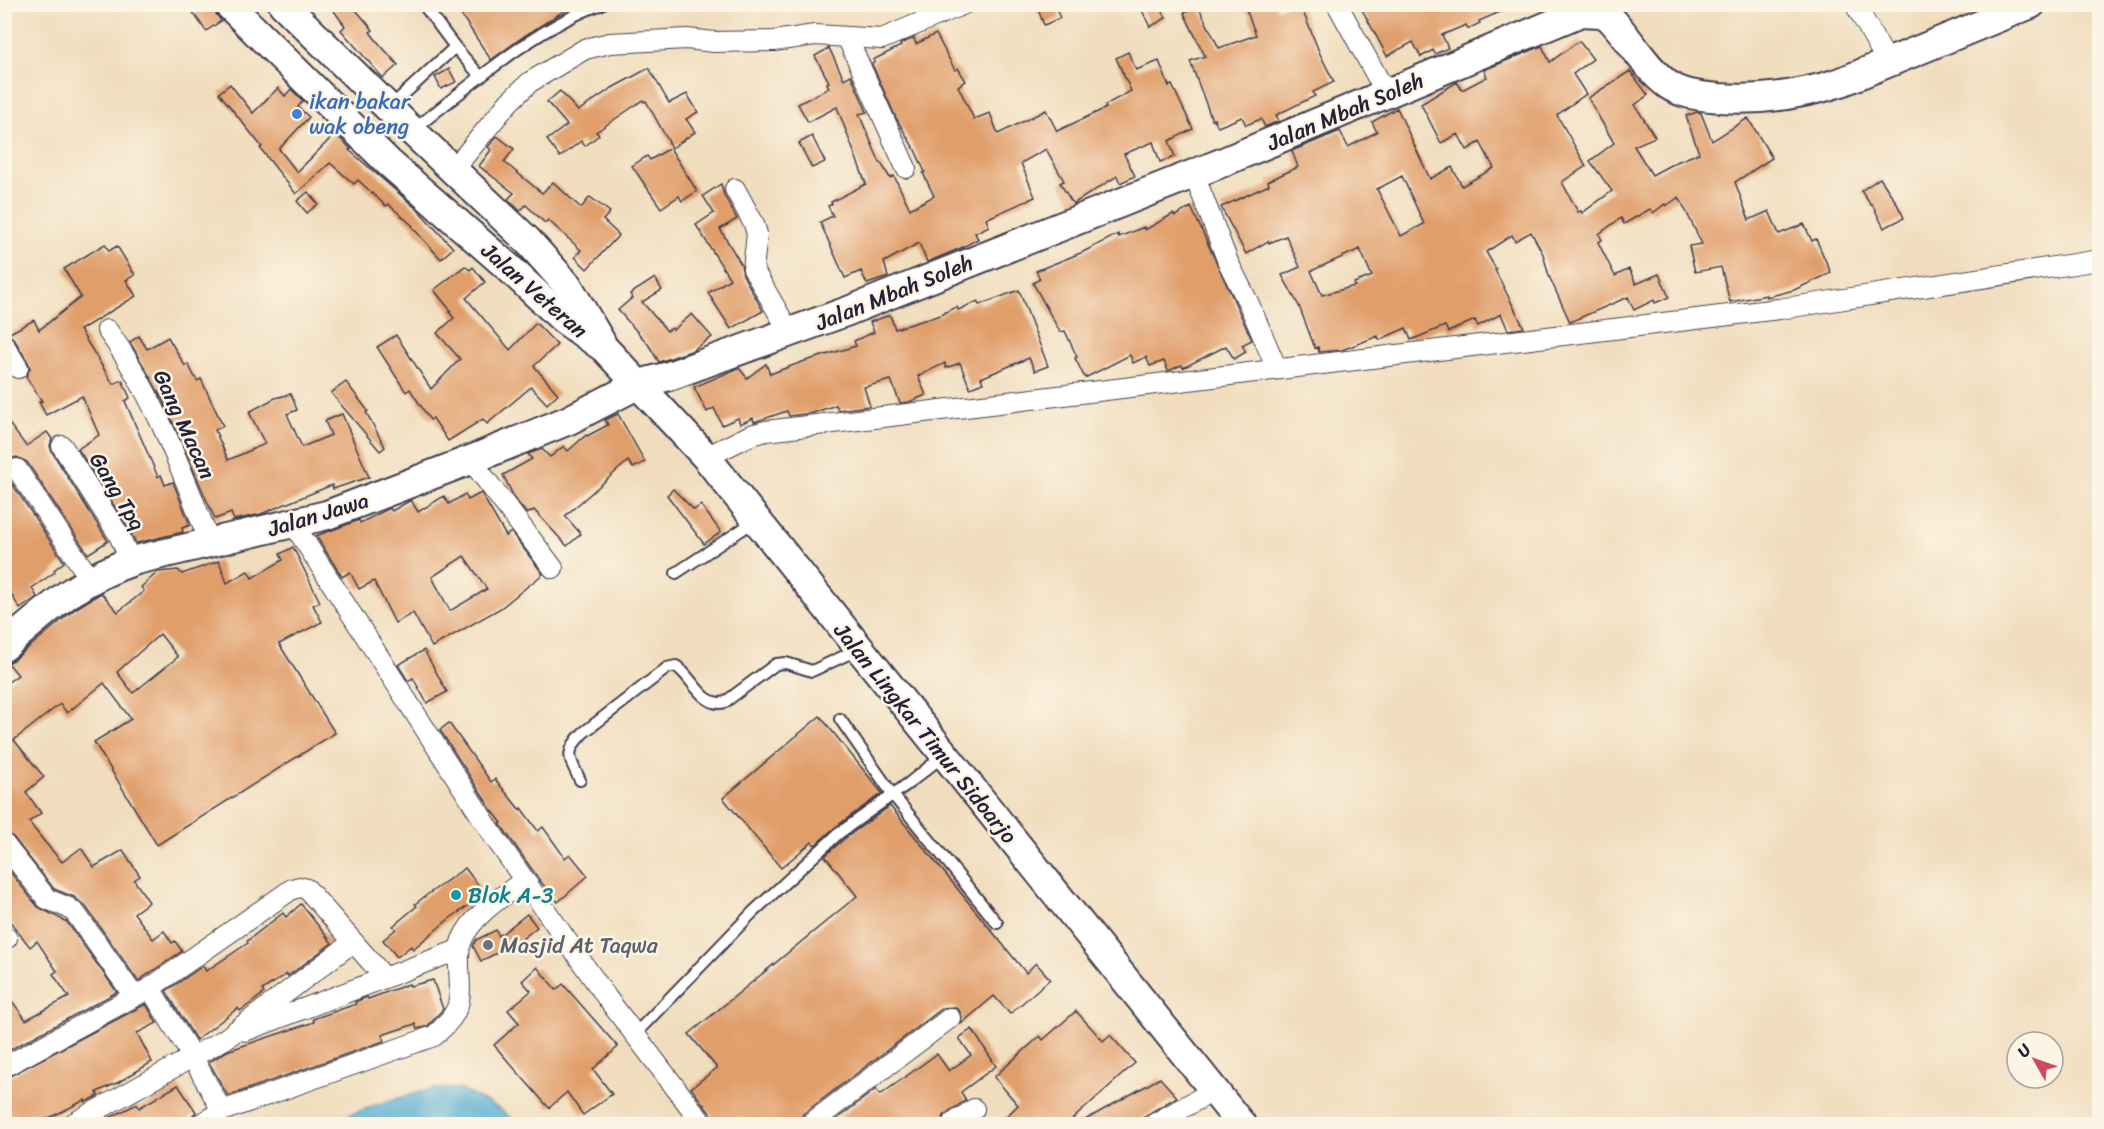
<svg xmlns="http://www.w3.org/2000/svg" width="2104" height="1129" font-family="Sriracha,sans-serif">
<style>
.water{fill:#54add1;stroke:#3b6886;stroke-width:1.5}
.building{fill:#e09e6b;fill-rule:evenodd}
.lines{fill:none;stroke-linecap:round;stroke-linejoin:round}
.lane-casing{stroke:#413e4e;stroke-width:14}
.street-casing{stroke:#413e4e;stroke-width:22}
.secondary-casing{stroke:#413e4e;stroke-width:32}
.lane{stroke:#fff;stroke-width:10}
.street{stroke:#fff;stroke-width:20}
.secondary{stroke:#fff;stroke-width:28}
.shop-dot{fill:#3f7fe0;stroke:#fcf5e5;stroke-width:2}
.culture-dot{fill:#0f9aa8;stroke:#fcf5e5;stroke-width:2}
.worship-dot{fill:#6b7280;stroke:#fcf5e5;stroke-width:2}
.labels{text-anchor:middle;stroke-width:5;stroke-linejoin:round;paint-order:stroke}
.shop-label{font-size:22px;fill:#366cbe;stroke:#fcf5e5;text-anchor:start}
.street-label{font-size:22px;fill:#22223b;stroke:#fcf5e5}
.culture-label{font-size:22px;fill:#0d838f;stroke:#fcf5e5;text-anchor:start}
.worship-label{font-size:22px;fill:#5b616d;stroke:#fcf5e5;text-anchor:start}
</style>
<rect width="100%" height="100%" fill="#fcf5e5"/>
<filter id="ink" filterUnits="userSpaceOnUse"><feTurbulence type="fractalNoise" baseFrequency=".0167" numOctaves="2"/><feDisplacementMap in="SourceGraphic" scale="12" xChannelSelector="R" yChannelSelector="G"/><feConvolveMatrix kernelMatrix="1 2 1 2 8 2 1 2 1" color-interpolation-filters="sRGB"/></filter>
<filter id="wash" filterUnits="userSpaceOnUse"><feTurbulence type="fractalNoise" baseFrequency=".008" numOctaves="4" result="noise"/><feDisplacementMap in="SourceGraphic" scale="24" xChannelSelector="R" yChannelSelector="G"/><feGaussianBlur stdDeviation="1.35" result="paint"/><feColorMatrix in="noise" values="0 0 0 0 0 0 0 0 0 0 0 0 0 0 0 0 0 1.4 0 .05"/><feComposite in="paint" operator="in"/></filter>
<g filter="url(#wash)">
<rect width="100%" height="100%" fill="#f0ddbd"/>
<path class="water" d="M431,1089H460L496,1107L520,1124H327L375,1105Z"/>
<g id="blocks">
<g class="building">
<path d="M187,4H209L221,21L206,31Z"/>
<path d="M329,4H351L373,30L370,32L376,40L398,65L383,78L341,30L345,26Z"/>
<path d="M454,4H575L524,36L491,60Z"/>
<path d="M1036,4H1054L1060,18L1044,25Z"/>
<path d="M1139,4H1159L1166,18L1150,27Z"/>
<path d="M1244,4H1275L1277,9L1290,4H1300L1320,54L1334,82L1313,92L1315,96L1276,115L1279,121L1265,127L1261,119L1246,125L1242,117L1218,127L1214,119L1212,120L1190,61L1205,56L1184,13L1198,6L1219,48L1256,35Z"/>
<path d="M1359,4H1518L1479,21L1480,23L1468,29L1466,25L1442,35L1448,48L1435,54L1433,50L1421,57L1413,42L1387,56Z"/>
<path d="M936,34L955,70L958,68L966,81L958,86L974,119L990,113L998,134L1046,110L1057,131L1106,108L1105,105L1131,91L1116,58L1128,52L1136,70L1159,61L1169,86L1172,85L1193,129L1169,141L1175,157L1160,162L1153,142L1124,154L1135,176L1120,183L1117,176L1073,204L1060,183L1064,181L1046,149L1021,163L1035,197L986,219L989,226L975,233L978,239L961,248L927,262L919,243L884,262L888,277L867,284L861,271L845,278L820,222L833,216L828,206L832,204L831,202L866,184L837,107L808,122L798,104L829,88L827,83L829,82L815,56L829,48L844,79L851,75L867,112L859,114L880,163H881L890,178L894,176L910,209L934,196L923,173L925,172L915,150L896,118L872,64L875,62L873,60L901,46L900,44L914,38L916,44Z"/>
<path d="M1579,41L1593,59L1573,74L1586,94L1557,115L1586,166L1562,182L1578,212L1581,211L1582,213L1612,191L1590,161L1614,143L1588,98L1630,71L1648,95L1635,105L1655,137L1634,146L1652,175L1674,163L1699,153L1686,116L1697,112L1701,113L1712,141L1748,118L1772,158L1735,182L1749,220L1769,211L1779,234L1804,224L1812,241L1816,239L1831,273L1794,290L1767,297V295L1730,302L1721,267L1695,272L1689,246L1702,244L1679,197L1666,206L1665,204L1653,213L1650,209L1624,224L1621,218L1599,234L1602,240L1598,242L1615,276L1629,269L1636,284L1659,274L1669,297L1655,303L1654,300L1634,310L1628,297L1570,322L1549,276L1543,254L1531,232L1515,241L1512,235L1486,252L1496,269L1495,270L1524,328L1508,330L1501,314L1478,326L1475,320L1448,332L1445,326L1411,340L1406,328L1379,340L1378,336L1342,350L1319,352L1318,347L1315,348L1299,306L1282,275L1300,267L1286,236L1269,243L1268,241L1246,254L1221,207L1269,185L1268,181L1298,167L1292,151L1340,131L1348,147L1377,132L1372,122L1397,108L1430,179L1452,167L1462,186L1494,168L1480,142L1467,150L1458,134L1441,143L1421,104L1457,82L1462,90L1487,77L1484,70L1542,46L1550,62ZM1402,176L1424,224L1401,236L1377,189ZM1360,249L1372,276L1354,283L1355,286L1322,295L1311,271Z"/>
<path d="M649,68L669,103L687,94L698,112L686,119L695,132L672,148L646,101L644,102L643,100L596,132L599,135L585,146L581,141L560,157L547,140L567,125L547,102L560,91L578,111L612,88Z"/>
<path d="M449,69L456,82L441,89L435,77Z"/>
<path d="M230,84L253,113L278,88L285,96L291,89L303,101L298,107L309,117L279,149L297,172L335,134L351,149L349,150L418,210L453,248L441,259L412,227L413,226L388,204L386,206L358,180L354,184L330,163L296,194L260,148L262,147L219,93Z"/>
<path d="M497,136L514,149L504,162L542,193L553,182L581,208L590,197L610,212L603,220L619,235L587,269L575,257L581,250L548,220L545,223L526,205L520,211L508,199L514,193L479,166L491,150L488,147Z"/>
<path d="M812,136L825,162L812,168L799,143Z"/>
<path d="M670,148L697,191L682,201L679,196L661,208L632,166L647,156L650,160Z"/>
<path d="M1880,178L1896,202L1904,218L1884,228L1872,204L1871,205L1861,191Z"/>
<path d="M721,184L724,195L737,219L720,229L741,264L743,275L763,311L731,329L708,293L730,279L696,225L714,213L703,196Z"/>
<path d="M308,192L318,204L307,213L297,201Z"/>
<path d="M1191,207L1252,340L1242,345L1246,352L1234,359L1226,346L1183,368L1182,365L1168,371L1164,361L1150,366L1146,357L1133,363L1130,355L1085,378L1075,358L1077,357L1065,331L1060,332L1033,283L1040,279L1036,271L1083,252L1118,234L1119,237L1144,227L1145,230L1173,214L1175,216Z"/>
<path d="M105,244L109,251L117,246L135,275L126,280L136,296L80,330L113,384L122,380L130,398L125,401L158,477L161,475L165,485L173,482L190,525L182,528L183,532L136,543L129,529L78,449L99,435L82,396L46,415L39,402L42,401L26,377L30,368L28,362L14,339L8,334L34,320L39,330L81,297L64,269Z"/>
<path d="M465,266L470,270L473,267L485,282L466,298L510,350L536,323L557,345L534,366L558,394L547,404L531,387L487,424L483,419L448,441L433,418L430,420L410,389L406,392L377,347L396,335L431,389L460,359L437,333L454,318L449,312L451,311L434,290Z"/>
<path d="M655,278L662,290L642,302L667,331L672,328L673,330L692,314L712,337L691,351L659,362L648,344L618,310L632,298L630,294Z"/>
<path d="M1019,290L1048,366L1035,371L1029,358L981,378L983,383L970,388L960,363L946,368L945,363L918,376L926,395L909,402L900,403L891,380L864,387L870,406L838,410L836,405L813,413L789,416L787,411L754,422L753,418L740,424L738,418L722,425L714,408L707,412L694,387L739,368L747,378L766,364L770,374L802,362L856,346L854,341L874,332L870,322L890,315L895,329L944,314L943,313L957,307L958,310L978,301L979,305Z"/>
<path d="M139,336L147,349L168,337L185,366L188,364L197,381L201,379L223,426L215,430L228,460L265,444L249,412L275,398L291,394L297,410L287,414L302,447L331,435L325,421L342,414L369,477L333,489L332,485L261,514L234,520L231,513L215,519L163,400L130,342Z"/>
<path d="M346,382L368,411L366,412L385,447L380,451L331,393Z"/>
<path d="M618,414L645,462L633,468L628,461L565,516L581,534L567,546L534,510L527,514L515,499L503,475L532,459L528,454L542,449L550,457L564,446L568,451L586,435L587,436L608,425L605,420Z"/>
<path d="M4,417L26,446L47,432L52,439L50,446L52,452L108,541L88,554L27,462L17,457L10,459L5,469L7,476L64,562L54,570L55,572L32,588L37,597L20,609L4,582Z"/>
<path d="M673,489L694,510L701,505L721,532L704,544L667,495Z"/>
<path d="M481,493L506,536L511,532L543,574L501,608L432,647L413,613L395,623L374,581L359,589L350,572L342,577L316,536L359,520L360,523L390,508L392,511L411,500L418,512L444,496L449,504L465,494L468,500ZM464,556L487,589L450,611L432,577Z"/>
<path d="M293,547L320,602L313,605L322,622L279,644L335,733L157,845L94,742L131,719L104,683L67,713L60,704L14,740L44,777L26,792L41,813L29,822L43,840L62,862L81,848L94,867L123,850L140,876L134,880L149,902L134,913L153,939L164,931L172,943L175,941L182,951L138,981L86,907L74,897L54,889L13,837L4,832V685L18,675L8,663L15,659L75,609L101,593L118,612L144,591L141,587L158,572L178,570L182,574L219,561L227,583L248,571L252,578L283,560L280,554ZM160,634L178,657L133,693L117,672Z"/>
<path d="M424,650L447,692L427,703L413,678L408,681L398,665Z"/>
<path d="M820,716L882,793L834,828L815,845L812,842L781,868L723,798Z"/>
<path d="M449,723L491,782L495,779L520,810L521,808L538,831L543,827L565,858L570,854L588,876L558,902L540,881L505,831L500,824L502,823L491,809L440,730Z"/>
<path d="M890,806L1026,973L1036,963L1050,979L1010,1014L994,996L961,1024L962,1016L959,1010L954,1007L943,1008L803,1114L798,1125H715L713,1117L691,1088L717,1068L689,1034L857,896L825,856L843,840Z"/>
<path d="M4,864L38,907L67,922L117,992L4,1053V990L26,1020L69,997L53,974L57,971L37,941L30,947L4,914Z"/>
<path d="M465,868L485,894L449,919L413,949L411,946L397,957L383,940L396,929L393,926L417,906L415,904L424,897Z"/>
<path d="M301,904L332,943L288,976L287,974L262,990L264,993L250,1004L240,1011L238,1008L196,1040L166,991L203,966L206,971L248,943L247,941L283,913L286,917Z"/>
<path d="M527,914L537,927L517,943L481,961L473,946L476,940L496,930L499,936Z"/>
<path d="M537,967L556,990L563,984L618,1047L593,1069L612,1094L583,1115L567,1092L549,1108L494,1045L519,1023L508,1010L531,991L522,981Z"/>
<path d="M433,980L443,1009L428,1026L417,1029L415,1024L382,1035L384,1041L228,1096L209,1062L227,1051L314,1022L313,1019L356,1004L355,1002L367,997L368,999L409,984L410,986Z"/>
<path d="M146,1004L157,1023L137,1033L152,1062L119,1082L97,1092L98,1096L86,1102L85,1100L35,1125H4V1079Z"/>
<path d="M1076,1011L1103,1041L1110,1035L1135,1063L1066,1125H998L1018,1105L994,1077L1040,1036L1043,1040Z"/>
<path d="M972,1029L996,1066L961,1092L966,1100L945,1114L940,1125H829L876,1089L880,1095L937,1054L949,1071L971,1055L959,1038Z"/>
<path d="M1160,1078L1177,1097L1148,1114L1143,1118L1142,1125H1076Z"/>
<path d="M178,1085L196,1112L190,1118L188,1125L97,1124L137,1104L139,1108Z"/>
</g>
</g>
</g>
<g filter="url(#ink)">
<use href="#blocks" fill-opacity="0" stroke="#413e4e" stroke-width="1.5"/>
<g class="lines">
<g class="lane-casing">
<g id="lane">
<path d="M423,4L455,47L481,77"/>
<path d="M778,4H801"/>
<path d="M389,108L455,47"/>
<path d="M413,130C467,88 537,26 602,4"/>
<path d="M676,573L755,521"/>
<path d="M840,719L893,795L997,923"/>
<path d="M580,780C569,758 564,752 583,733L667,668L676,666C692,676 703,709 725,702L776,664L786,663L812,671L859,649"/>
<path d="M634,1035L753,912L838,834L909,783L943,756"/>
</g>
</g>
<g class="street-casing">
<g id="street">
<path d="M1337,4L1386,93"/>
<path d="M1855,4L1888,63"/>
<path d="M847,37L906,168"/>
<path d="M453,170L509,102L530,82L585,49L610,43L687,39L714,42L774,41L815,35L882,39L964,4"/>
<path d="M1194,174L1228,262L1249,304L1277,369"/>
<path d="M735,189L754,224L757,234L753,269L790,333"/>
<path d="M107,330C154,394 181,469 210,543"/>
<path d="M4,345L18,368"/>
<path d="M62,446L119,535L131,562"/>
<path d="M706,457L751,435L766,431L1779,309L2100,260"/>
<path d="M471,460L553,568"/>
<path d="M17,469L90,579"/>
<path d="M293,523L495,838L607,998L703,1124"/>
<path d="M4,844L47,899L69,908L76,914L134,996"/>
<path d="M4,939L7,938"/>
<path d="M150,988L192,1056L222,1111"/>
<path d="M245,1031L458,950"/>
<path d="M4,1067L150,988L292,889L300,887L307,889L385,978"/>
<path d="M72,1124L225,1039L353,942"/>
<path d="M200,1124L222,1111L434,1036C462,1011 461,1003 459,967C459,957 458,949 462,940C473,914 503,897 524,880"/>
<path d="M810,1124L950,1018"/>
<path d="M952,1124L974,1109"/>
<path d="M1154,1124L1213,1091"/>
</g>
</g>
<g class="secondary-casing">
<g id="secondary">
<path d="M228,4L388,162L509,268L563,319L604,348L706,457L1241,1124"/>
<path d="M283,4L412,131L527,240L568,286L601,342"/>
<path d="M4,647C49,608 79,579 136,560L327,515L478,457L569,420L639,384L669,376L848,311L1221,163L1581,12L1602,13L1610,18C1630,39 1644,66 1667,84C1682,95 1701,96 1719,98C1762,101 1801,95 1841,82L2031,4"/>
</g>
</g>
<use href="#lane" class="lane"/>
<use href="#street" class="street"/>
<use href="#secondary" class="secondary"/>
</g>
</g>
<circle class="shop-dot" cx="297" cy="114" r="6"/>
<circle class="culture-dot" cx="456" cy="895" r="6"/>
<circle class="worship-dot" cx="488" cy="945" r="6"/>
<g class="labels">
<g class="shop-label">
<text x="309" y="109">ikan bakar<tspan x="309" dy="25">wak obeng</tspan></text>
</g>
<g class="street-label">
<text transform="translate(1345 111) rotate(-23)" y="8">Jalan Mbah Soleh</text>
<text transform="translate(535 290) rotate(41)" y="8">Jalan Veteran</text>
<text transform="translate(894 292) rotate(-22)" y="8">Jalan Mbah Soleh</text>
<text transform="translate(185 424) rotate(65)" y="8">Gang Macan</text>
<text transform="translate(118 491) rotate(59)" y="8">Gang Tpq</text>
<text transform="translate(318 514) rotate(-17)" y="8">Jalan Jawa</text>
<text transform="translate(926 733) rotate(51)" y="8">Jalan Lingkar Timur Sidoarjo</text>
</g>
<g class="culture-label">
<text x="468" y="903">Blok A-3</text>
</g>
<g class="worship-label">
<text x="500" y="953">Masjid At Taqwa</text>
</g>
</g>
<rect width="2104" height="1129" fill="none" stroke="#fcf5e5" stroke-width="24"/>
<g transform="translate(2035 1060) rotate(310)"><circle r="28" fill="#fcf5e5" stroke="#a5a1a1" stroke-width="1.5"/>
<path d="M0-4.5L10 22L0 15L-10 22Z" fill="#d1495b"/>
<text y="-9" font-size="16" font-weight="bold" text-anchor="middle" fill="#22223b">U</text>
</g>
</svg>
